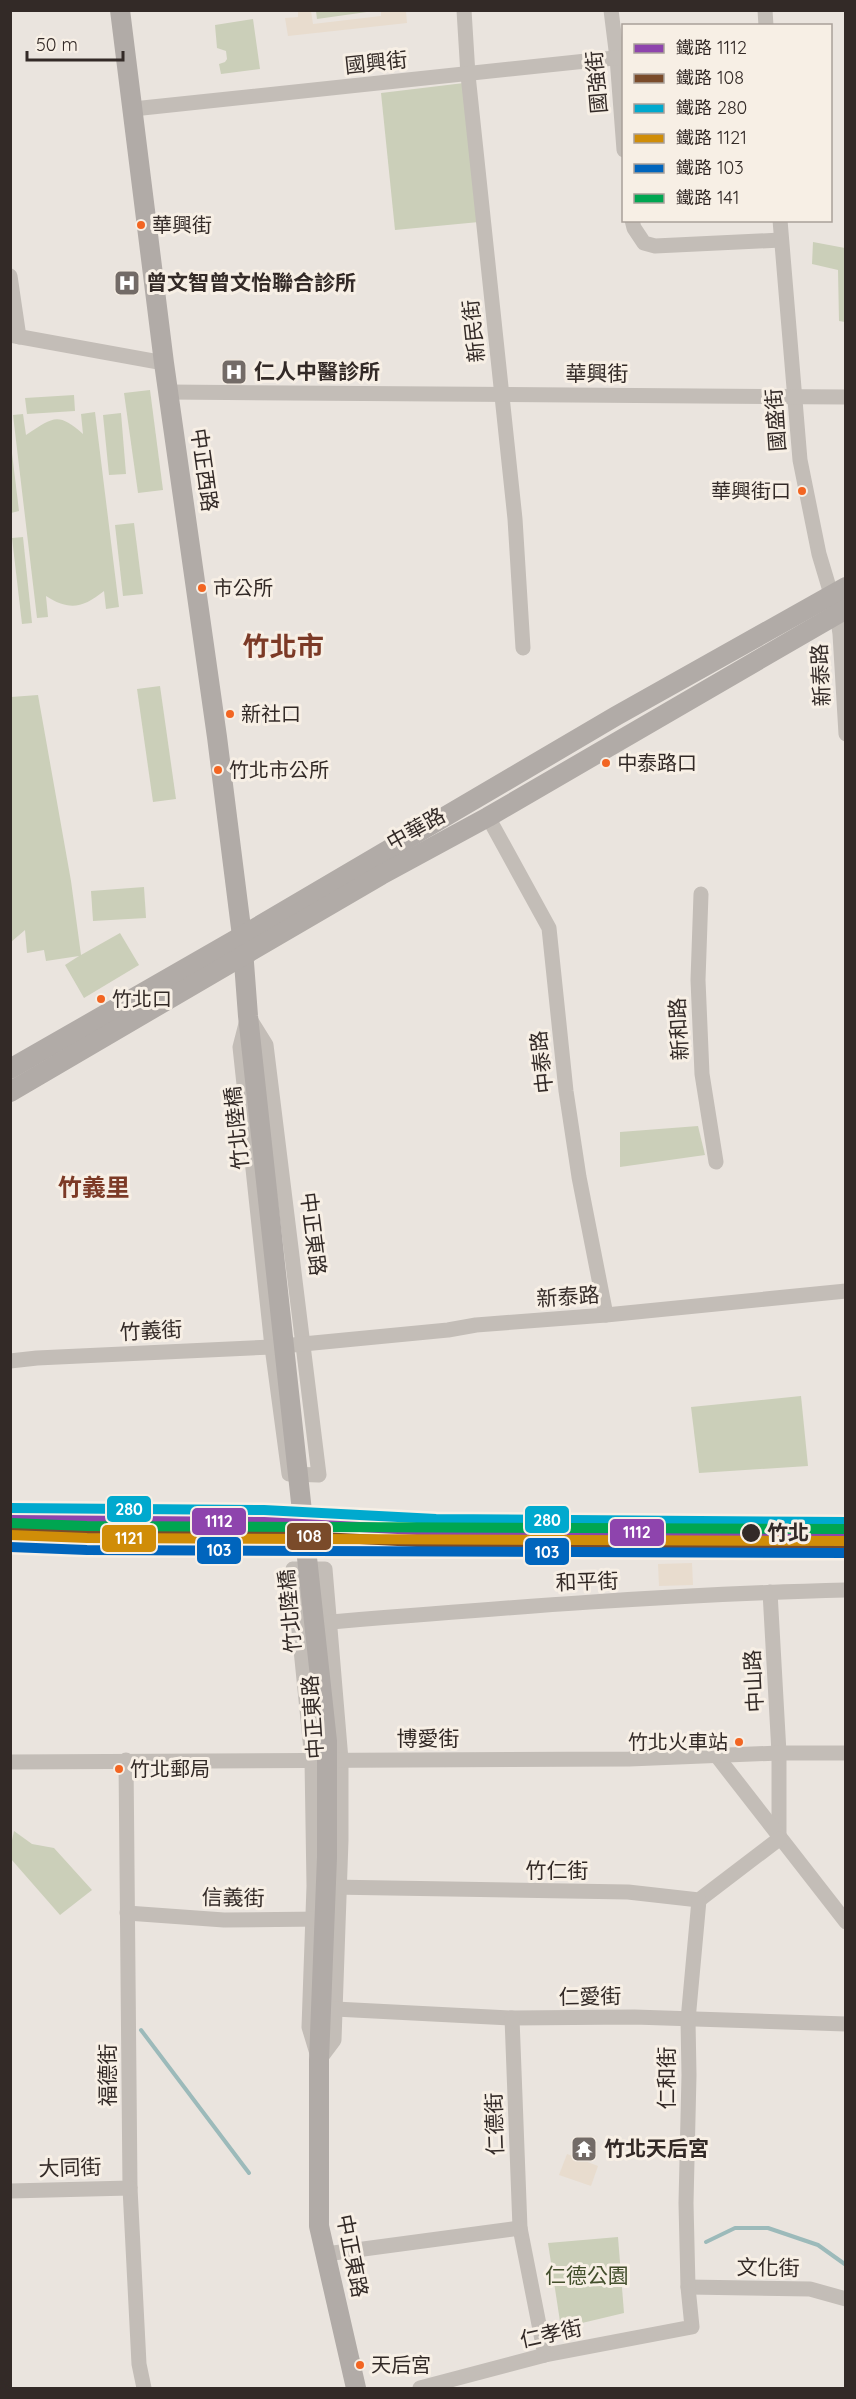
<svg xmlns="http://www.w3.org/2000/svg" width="856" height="2399" font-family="Quicksand,'Noto Sans TC',sans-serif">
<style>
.green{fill:#cbcfb9}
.plaza{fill:#e8dcce}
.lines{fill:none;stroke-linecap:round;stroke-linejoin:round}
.stream{stroke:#9cbaba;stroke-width:4}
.minor{stroke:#c3bdb7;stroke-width:15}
.major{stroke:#b1aba7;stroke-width:20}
.rail-1-casing{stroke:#f7efe5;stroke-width:15}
.rail-2-casing{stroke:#f7efe5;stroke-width:15}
.rail-3-casing{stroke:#f7efe5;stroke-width:15}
.rail-4-casing{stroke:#f7efe5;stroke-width:15}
.rail-5-casing{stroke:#f7efe5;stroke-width:15}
.rail-6-casing{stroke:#f7efe5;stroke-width:15}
.rail-1{stroke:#8e44ad;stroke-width:10}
.rail-2{stroke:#7a4b2a;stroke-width:10}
.rail-3{stroke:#00a9ce;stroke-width:10}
.rail-4{stroke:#d08d08;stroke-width:10}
.rail-5{stroke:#0065bd;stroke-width:10}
.rail-6{stroke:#00a651;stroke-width:10}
.bus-dot{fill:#f26522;stroke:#f7efe5;stroke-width:2}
.stop-dot{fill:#332a27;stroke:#f7efe5;stroke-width:2}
.labels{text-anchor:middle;stroke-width:6;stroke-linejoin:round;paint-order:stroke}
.bus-label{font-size:20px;fill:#332a27;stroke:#f7efe5;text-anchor:start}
.street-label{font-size:21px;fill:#332a27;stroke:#f7efe5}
.poi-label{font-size:21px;font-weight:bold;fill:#332a27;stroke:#f7efe5;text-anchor:start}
.stop-label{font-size:21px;font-weight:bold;fill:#332a27;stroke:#f7efe5;text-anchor:start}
.park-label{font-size:21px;fill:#434f2c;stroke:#f7efe5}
.quarter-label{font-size:24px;font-weight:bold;fill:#7c3a26;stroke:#f7efe5}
.district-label{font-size:27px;font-weight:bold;fill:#7c3a26;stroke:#f7efe5}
.line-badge{stroke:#f7efe5;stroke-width:2}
.badge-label{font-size:16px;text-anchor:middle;font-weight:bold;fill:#fff}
</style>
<rect width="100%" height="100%" fill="#eae4de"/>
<g class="green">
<path d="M374,11L317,19L316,11V10Z"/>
<path d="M253,19L260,69L221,74L219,64L225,62L227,59L226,51L217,48L215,25Z"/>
<path d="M464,83L479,222L395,230L381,93Z"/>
<path d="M813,242L845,248V322L839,321L838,270L812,264Z"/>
<path d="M150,390L163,490L138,493L124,393Z"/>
<path d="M74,395L75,411L27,414L25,398Z"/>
<path d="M95,412L119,607L106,609L104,591C83,608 69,611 46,596L48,617L37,618L13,415L23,414L26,435C53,418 57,411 83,434L81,414Z"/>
<path d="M121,413L126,474L109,475L103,415Z"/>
<path d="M11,445L19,511L11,513L10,512Z"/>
<path d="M134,523L143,594L123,596L115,525Z"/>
<path d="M23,537L32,623L22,624L12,538Z"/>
<path d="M160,686L176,799L153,802L137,689Z"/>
<path d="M38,695L71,881L81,955L120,933L139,965L84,998L65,965L79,956L46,961L44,950L27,953L25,930L11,942V697Z"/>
<path d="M144,887L146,918L93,921L91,891Z"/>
<path d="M698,1126L705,1155L620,1167V1132Z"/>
<path d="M801,1396L808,1466L699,1473L691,1407Z"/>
<path d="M14,1831L32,1844L54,1848L92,1890L60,1915L11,1859V1845Z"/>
<path d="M618,2237L624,2313L561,2328L548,2243Z"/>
</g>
<g class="plaza">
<path d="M406,11L407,23L288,36L285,18L298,17V11H311L313,24L381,16V11Z"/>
<path d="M692,1563L693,1585L659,1586L658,1564Z"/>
<path d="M567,2154L598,2166L591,2186L559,2175Z"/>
</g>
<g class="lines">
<g class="stream">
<path d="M141,2030L249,2173"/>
<path d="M706,2242L735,2228H768L818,2245L846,2265"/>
</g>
<g class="minor">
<path d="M464,10L468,75L515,519L523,648"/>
<path d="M611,10L617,58L624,150"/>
<path d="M765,10L766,26"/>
<path d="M133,109L624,57"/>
<path d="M632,220L634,228L644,243L655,246L781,240"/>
<path d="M780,220L800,460L819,554L837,614L840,634L846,734"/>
<path d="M10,276L19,337"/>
<path d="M10,335L164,363"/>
<path d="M168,392L846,397"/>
<path d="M488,817L549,928L566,1091L579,1177L606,1315"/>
<path d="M701,894L698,980L702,1074L716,1162"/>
<path d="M248,1016L266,1045L319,1475L289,1474L272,1347L240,1047Z"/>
<path d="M10,1361L37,1358L272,1347L448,1330L476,1325L606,1315L846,1291"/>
<path d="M293,1569H325L341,1760V1840L334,2040L319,2060L309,2027L314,1886L312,1760Z"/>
<path d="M770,1592L779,1753V1839"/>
<path d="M330,1622C502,1608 673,1594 846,1590"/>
<path d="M716,1755L846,1922"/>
<path d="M126,1760L130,2188L139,2364L144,2388"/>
<path d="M10,1762L629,1759L779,1753H846"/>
<path d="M330,1887L628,1892L699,1900L779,1839"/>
<path d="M127,1913L224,1920L322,1919"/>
<path d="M335,2009L512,2018L634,2017L846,2024"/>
<path d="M512,2018L520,2228L545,2355"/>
<path d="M10,2191L130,2188"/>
<path d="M326,2254L520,2228"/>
<path d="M688,2287L810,2289L846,2299"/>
<path d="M420,2388L545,2355L692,2327L688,2287L686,2203L689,2075L688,2020L699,1900"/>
</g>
<g class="major">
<path d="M120,10L164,363L217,737L242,936L248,1016L327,1741V1857L319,2060V2226L356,2388"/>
<path d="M10,1069L242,936L616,716L846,587"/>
<path d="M10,1092L381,875L488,817L846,609"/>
</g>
<g class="rail-1-casing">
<path id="rail-1" d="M10,1520L264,1522L436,1531L846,1534"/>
</g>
<g class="rail-2-casing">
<path id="rail-2" d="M10,1532L264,1534L436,1543L846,1546"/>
</g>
<g class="rail-3-casing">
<path id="rail-3" d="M10,1508L264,1510L436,1519L846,1522"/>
</g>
<g class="rail-4-casing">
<path id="rail-4" d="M10,1535L87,1538L846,1541"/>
</g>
<g class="rail-5-casing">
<path id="rail-5" d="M10,1547L87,1550L846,1553"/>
</g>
<g class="rail-6-casing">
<path id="rail-6" d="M10,1523L87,1526L846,1529"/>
</g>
<use href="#rail-1" class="rail-1"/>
<use href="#rail-2" class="rail-2"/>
<use href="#rail-3" class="rail-3"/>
<use href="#rail-4" class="rail-4"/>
<use href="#rail-5" class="rail-5"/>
<use href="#rail-6" class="rail-6"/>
</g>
<defs>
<g id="hospital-square" transform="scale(1.35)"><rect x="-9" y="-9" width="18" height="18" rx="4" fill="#736b67" stroke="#f7efe5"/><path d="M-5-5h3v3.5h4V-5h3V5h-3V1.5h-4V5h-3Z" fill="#fff"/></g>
<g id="temple-square" transform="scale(1.35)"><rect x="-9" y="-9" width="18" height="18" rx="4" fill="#736b67" stroke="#f7efe5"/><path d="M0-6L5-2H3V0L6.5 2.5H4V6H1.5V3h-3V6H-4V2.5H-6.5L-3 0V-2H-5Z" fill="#fff"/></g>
</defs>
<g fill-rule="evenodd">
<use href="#hospital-square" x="127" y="283"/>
<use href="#hospital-square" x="234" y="372"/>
<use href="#temple-square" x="584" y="2149"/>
</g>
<g class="bus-dot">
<circle cx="141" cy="225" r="5"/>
<circle cx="802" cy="491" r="5"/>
<circle cx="202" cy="588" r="5"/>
<circle cx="230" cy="714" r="5"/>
<circle cx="606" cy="763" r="5"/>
<circle cx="218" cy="770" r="5"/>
<circle cx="101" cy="999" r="5"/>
<circle cx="739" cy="1742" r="5"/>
<circle cx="119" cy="1769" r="5"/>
<circle cx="360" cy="2365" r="5"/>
</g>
<circle class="stop-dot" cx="751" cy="1533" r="10"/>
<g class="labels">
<g class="bus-label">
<text x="152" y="232">華興街</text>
<text x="791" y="498" text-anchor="end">華興街口</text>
<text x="213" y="595">市公所</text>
<text x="241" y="721">新社口</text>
<text x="617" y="770">中泰路口</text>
<text x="229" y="777">竹北市公所</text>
<text x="112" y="1006">竹北口</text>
<text x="728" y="1749" text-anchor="end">竹北火車站</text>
<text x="130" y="1776">竹北郵局</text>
<text x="371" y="2372">天后宮</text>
</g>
<g class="street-label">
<text transform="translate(376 63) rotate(-6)" y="7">國興街</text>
<text transform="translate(597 82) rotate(-95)" y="7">國強街</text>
<text transform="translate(474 331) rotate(-96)" y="7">新民街</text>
<text x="597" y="381">華興街</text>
<text transform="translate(776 420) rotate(-94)" y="7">國盛街</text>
<text transform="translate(204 470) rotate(82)" y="7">中正西路</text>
<text transform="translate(821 675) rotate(-93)" y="7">新泰路</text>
<text transform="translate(416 829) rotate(-29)" y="7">中華路</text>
<text transform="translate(679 1029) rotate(-93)" y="7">新和路</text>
<text transform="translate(542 1062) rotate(-96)" y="7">中泰路</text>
<text transform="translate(237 1128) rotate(-96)" y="7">竹北陸橋</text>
<text transform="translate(313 1234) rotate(83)" y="7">中正東路</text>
<text transform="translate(568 1297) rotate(-4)" y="7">新泰路</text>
<text transform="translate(151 1331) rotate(-3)" y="7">竹義街</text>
<text transform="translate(587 1582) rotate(-2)" y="7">和平街</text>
<text transform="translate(290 1611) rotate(-95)" y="7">竹北陸橋</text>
<text transform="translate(754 1681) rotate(-93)" y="7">中山路</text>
<text transform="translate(313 1717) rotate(-94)" y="7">中正東路</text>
<text x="428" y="1746">博愛街</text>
<text x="557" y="1878">竹仁街</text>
<text transform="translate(233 1898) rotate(1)" y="7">信義街</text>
<text transform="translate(590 1997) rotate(-1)" y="7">仁愛街</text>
<text transform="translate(108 2075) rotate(-90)" y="7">福德街</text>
<text transform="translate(667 2078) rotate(-90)" y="7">仁和街</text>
<text transform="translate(495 2124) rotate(-92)" y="7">仁德街</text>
<text transform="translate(70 2168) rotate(-2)" y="7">大同街</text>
<text transform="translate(352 2256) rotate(79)" y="7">中正東路</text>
<text transform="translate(768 2268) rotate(1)" y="7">文化街</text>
<text transform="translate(551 2334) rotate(-12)" y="7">仁孝街</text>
</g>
<g class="poi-label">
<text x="146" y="290">曾文智曾文怡聯合診所</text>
<text x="254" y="379">仁人中醫診所</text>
<text x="604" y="2156">竹北天后宮</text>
</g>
<g class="stop-label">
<text x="767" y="1540">竹北</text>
</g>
<g class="park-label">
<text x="587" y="2283">仁德公園</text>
</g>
<g class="quarter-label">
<text x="94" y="1196">竹義里</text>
</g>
<g class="district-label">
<text x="283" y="656">竹北市</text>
</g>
</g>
<g class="line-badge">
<rect x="106" y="1495" width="46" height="28" rx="6" fill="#00a9ce"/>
<rect x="524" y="1505" width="46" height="29" rx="6" fill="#00a9ce"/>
<rect x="191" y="1507" width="56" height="29" rx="6" fill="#8e44ad"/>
<rect x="609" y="1518" width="56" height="29" rx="6" fill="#8e44ad"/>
<rect x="286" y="1522" width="46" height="29" rx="6" fill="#7a4b2a"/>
<rect x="101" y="1524" width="56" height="29" rx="6" fill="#d08d08"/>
<rect x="196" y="1536" width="46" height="29" rx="6" fill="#0065bd"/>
<rect x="524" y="1537" width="46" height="29" rx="6" fill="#0065bd"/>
</g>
<g class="badge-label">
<text x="129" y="1515">280</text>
<text x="547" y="1526">280</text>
<text x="219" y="1527">1112</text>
<text x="637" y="1538">1112</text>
<text x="309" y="1542">108</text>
<text x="129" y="1544">1121</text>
<text x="219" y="1556">103</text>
<text x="547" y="1558">103</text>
</g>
<rect width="856" height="2399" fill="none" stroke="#332a27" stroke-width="24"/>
<rect x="622" y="24" width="210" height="198" fill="#f7efe5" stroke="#a9a099" stroke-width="1.5"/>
<rect x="634" y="44" width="30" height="9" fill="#8e44ad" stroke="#a9a099" stroke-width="1.5"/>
<text x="676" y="54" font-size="18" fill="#332a27">鐵路 1112</text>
<rect x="634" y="74" width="30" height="9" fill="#7a4b2a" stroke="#a9a099" stroke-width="1.5"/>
<text x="676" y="84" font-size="18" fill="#332a27">鐵路 108</text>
<rect x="634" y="104" width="30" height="9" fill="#00a9ce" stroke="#a9a099" stroke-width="1.5"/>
<text x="676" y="114" font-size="18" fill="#332a27">鐵路 280</text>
<rect x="634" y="134" width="30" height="9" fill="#d08d08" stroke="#a9a099" stroke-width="1.5"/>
<text x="676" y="144" font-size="18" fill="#332a27">鐵路 1121</text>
<rect x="634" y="164" width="30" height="9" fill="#0065bd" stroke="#a9a099" stroke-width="1.5"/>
<text x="676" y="174" font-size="18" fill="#332a27">鐵路 103</text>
<rect x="634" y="194" width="30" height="9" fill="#00a651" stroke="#a9a099" stroke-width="1.5"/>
<text x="676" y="204" font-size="18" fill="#332a27">鐵路 141</text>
<path d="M27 51v9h96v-9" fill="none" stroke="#332a27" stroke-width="3"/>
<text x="36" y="51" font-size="18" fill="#332a27" stroke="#f7efe5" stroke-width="4.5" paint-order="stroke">50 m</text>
</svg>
